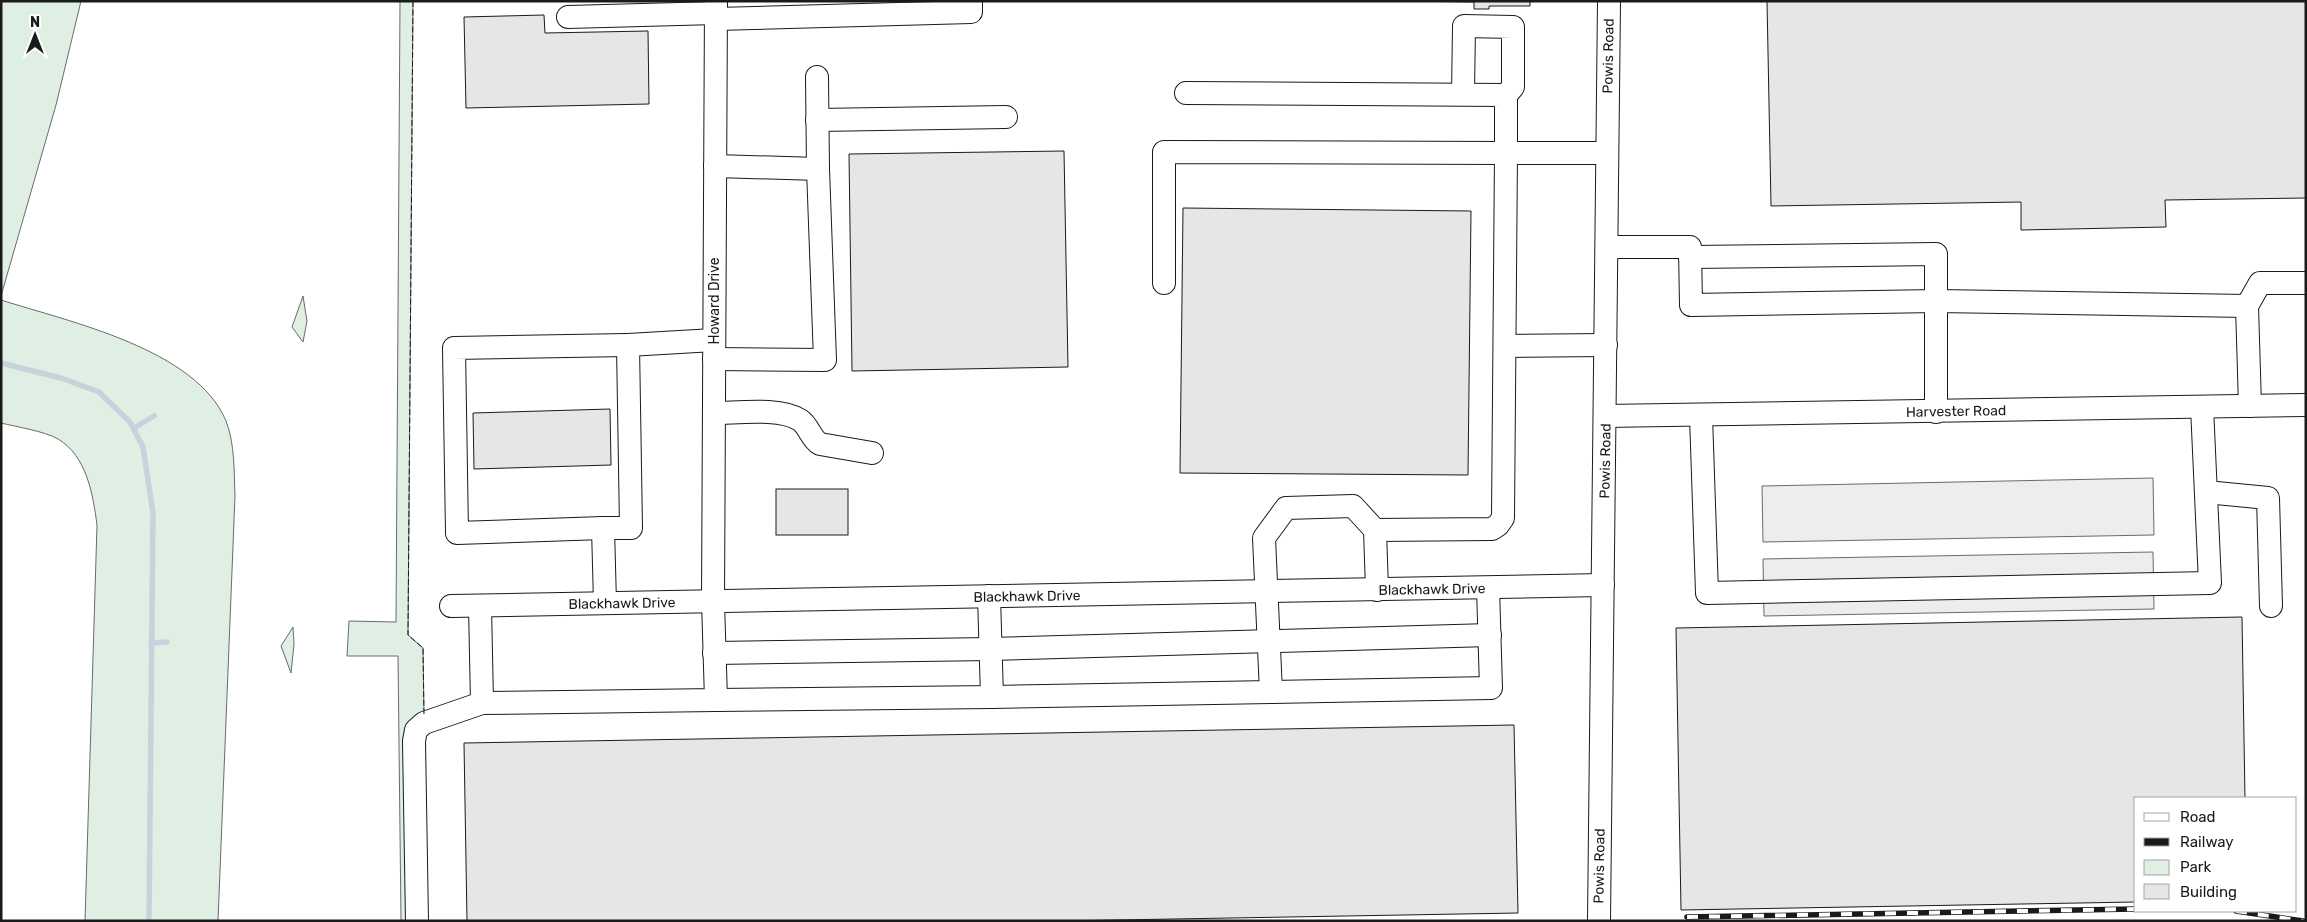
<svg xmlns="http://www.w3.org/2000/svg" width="2307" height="922" font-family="Rubik,sans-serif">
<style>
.green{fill:#e0efe3;stroke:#6a6a6a}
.parking{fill:#ededed;stroke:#6a6a6a}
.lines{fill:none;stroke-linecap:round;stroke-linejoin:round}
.stream{stroke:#c6d2dc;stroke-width:5.5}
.building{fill:#e6e6e6;stroke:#1a1a1a}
.minor-casing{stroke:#1a1a1a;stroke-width:24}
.minor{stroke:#fff;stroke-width:22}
.rail-casing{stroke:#1a1a1a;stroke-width:5.5}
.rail{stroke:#fff;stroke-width:4;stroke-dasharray:11;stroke-linecap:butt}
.fence{stroke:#1a1a1a;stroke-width:1;stroke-dasharray:6 2.5;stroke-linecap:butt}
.labels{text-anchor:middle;stroke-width:4;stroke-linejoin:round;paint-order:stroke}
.street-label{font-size:14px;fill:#1a1a1a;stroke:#fff}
</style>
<rect width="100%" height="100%" fill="#fff"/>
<g class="green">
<path d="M1,1H81L56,105L1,296Z"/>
<path d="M400,1H413L408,635L423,648L424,715L410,921H401L398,656H347L349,621L396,622Z"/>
<path d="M303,296L307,321L303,342L292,327Z"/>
<path d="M1,300C70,322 196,349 226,421C235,444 234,472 235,496L218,921H85L97,525C93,495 87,456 58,439C44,431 17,427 1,423Z"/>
<path d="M293,627L294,644L291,673L281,646Z"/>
</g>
<g class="parking">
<path d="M2153,478L2154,535L1763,542L1762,486Z"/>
<path d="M2153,552L2154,609L1764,616L1763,559Z"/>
</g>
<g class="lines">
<g class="stream">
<path d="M1,363L61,378L99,392L130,422L143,447L153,513L149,921"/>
<path d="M134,428L154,416"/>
<path d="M151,643L167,642"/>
</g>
</g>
<g class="building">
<path d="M1410,1H1530V6H1489V9H1474V2Z"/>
<path d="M1767,1H2306V198L2165,200L2166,227L2021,230V202L1771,206Z"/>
<path d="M544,15L545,33L648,31L649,104L466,108L464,17Z"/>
<path d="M1064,151L1068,367L852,371L849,154Z"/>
<path d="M1183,208L1471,211L1468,475L1180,473Z"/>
<path d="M610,409L611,465L474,469L473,413Z"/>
<rect x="776" y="489" width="72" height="46"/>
<path d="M2242,617L2245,798H2136V902L1681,910L1676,628Z"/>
<path d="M1514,725L1518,913L1059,921H467L464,743Z"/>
</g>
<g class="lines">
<g class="minor-casing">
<g id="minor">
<path d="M568,17L716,13"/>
<path d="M716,19L971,12V1"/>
<path d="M1463,94L1464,26L1513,27V87L1506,95"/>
<path d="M817,120L1006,117"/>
<path d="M715,166L818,169"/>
<path d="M1607,247H1690L1691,305L1937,301L2247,306L2260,283H2306"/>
<path d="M1690,257L1936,254V412"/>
<path d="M1164,283V152L1506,153V95L1186,93"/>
<path d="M2247,306L2250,406"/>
<path d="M1505,346L1606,345"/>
<path d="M714,359L825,360L818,169L817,77"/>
<path d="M714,413C737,413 780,407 800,420C809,426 811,439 820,444L872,453"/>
<path d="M1605,416L2306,405"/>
<path d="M1701,416L1707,593L2210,583L2202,407"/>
<path d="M2206,492L2268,498L2271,606"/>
<path d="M603,528L457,533L454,348L628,345"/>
<path d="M1375,530L1492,529L1498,525L1503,518L1506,153H1607"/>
<path d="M605,603L603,528H631L628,345L714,340"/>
<path d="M451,606L1603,585"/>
<path d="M480,606L482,703L716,700L713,601L716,1"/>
<path d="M714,653L990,649L1490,635"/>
<path d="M1271,692L1491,688L1488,588"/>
<path d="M992,697L1271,692L1264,538L1286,508L1353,506L1375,530L1377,590"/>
<path d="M716,700L992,697L989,596"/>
<path d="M417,921L414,741L416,730L424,723L482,703"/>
<path d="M1599,921L1609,1"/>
</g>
</g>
<use href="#minor" class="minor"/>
<g class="rail-casing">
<g id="rail">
<path d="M2236,911L2303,921"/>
<path d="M1687,917L2136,909"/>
</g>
</g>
<use href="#rail" class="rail"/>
<path class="fence" d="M413,1L408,635L423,648L424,715"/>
</g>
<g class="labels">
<g class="street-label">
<text transform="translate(1608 56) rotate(-89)" y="5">Powis Road</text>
<text transform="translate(714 301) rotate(-90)" y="5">Howard Drive</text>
<text transform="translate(1956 411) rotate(-1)" y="5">Harvester Road</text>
<text transform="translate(1605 461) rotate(-89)" y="5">Powis Road</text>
<text transform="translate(1432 589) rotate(-1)" y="5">Blackhawk Drive</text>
<text transform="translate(1027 596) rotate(-1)" y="5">Blackhawk Drive</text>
<text transform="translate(622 603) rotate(-1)" y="5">Blackhawk Drive</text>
<text transform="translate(1599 866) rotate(-89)" y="5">Powis Road</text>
</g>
</g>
<rect width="2307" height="922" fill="none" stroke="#1a1a1a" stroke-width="5"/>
<rect x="2134" y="797" width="162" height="115" fill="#ffffff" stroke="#a3a3a3"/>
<rect x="2144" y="813" width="25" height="8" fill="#ffffff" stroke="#a3a3a3"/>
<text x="2180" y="822" font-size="15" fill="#1a1a1a">Road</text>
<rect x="2144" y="838" width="25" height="8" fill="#1a1a1a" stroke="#a3a3a3"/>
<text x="2180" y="847" font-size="15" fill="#1a1a1a">Railway</text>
<rect x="2144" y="860" width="25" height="15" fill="#e0efe3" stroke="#a3a3a3"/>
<text x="2180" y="872" font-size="15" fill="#1a1a1a">Park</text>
<rect x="2144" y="884" width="25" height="15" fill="#e6e6e6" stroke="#a3a3a3"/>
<text x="2180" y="897" font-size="15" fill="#1a1a1a">Building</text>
<g transform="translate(35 35)" stroke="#ffffff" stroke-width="4" paint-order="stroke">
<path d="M0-4L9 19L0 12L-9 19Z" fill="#1a1a1a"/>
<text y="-8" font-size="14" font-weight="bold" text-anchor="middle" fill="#1a1a1a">N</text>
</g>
</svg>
